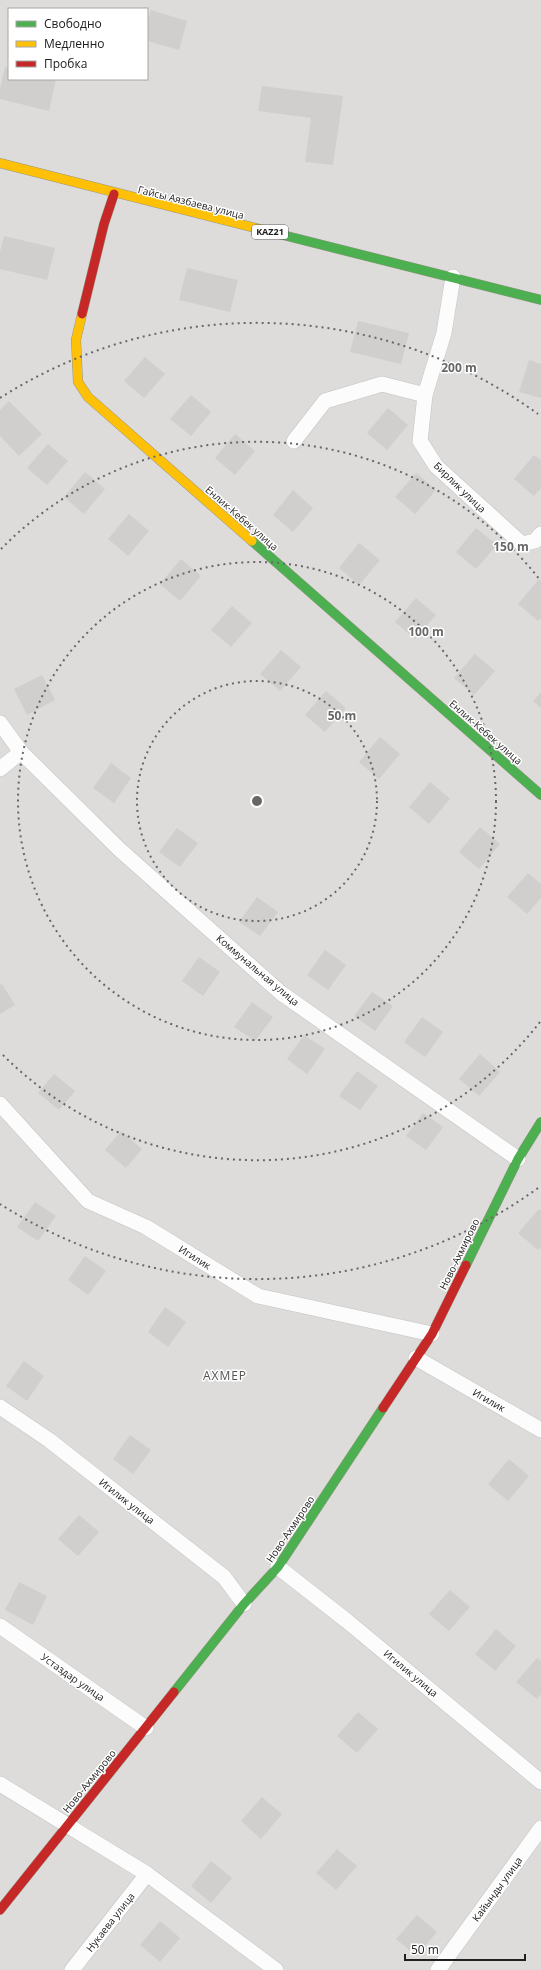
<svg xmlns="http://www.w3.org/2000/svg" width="541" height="1970" font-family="'Open Sans',sans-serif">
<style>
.residential{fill:#dddcdb;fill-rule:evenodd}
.building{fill:#d1cfcd}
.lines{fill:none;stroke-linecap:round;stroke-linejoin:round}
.street-casing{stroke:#c4c3c2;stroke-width:16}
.fast-casing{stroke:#969683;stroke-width:10}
.slow-casing{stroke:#969683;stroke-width:10}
.jam-casing{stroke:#969683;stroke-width:10}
.street{stroke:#fcfcfc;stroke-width:15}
.fast{stroke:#4caf50;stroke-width:9}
.slow{stroke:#ffc107;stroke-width:9}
.jam{stroke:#c62828;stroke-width:9}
.ring{fill:none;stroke:#686767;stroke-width:2;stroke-dasharray:2 4}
.labels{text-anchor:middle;stroke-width:3;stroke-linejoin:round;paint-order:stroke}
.shield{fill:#fff;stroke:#636363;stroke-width:1}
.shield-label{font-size:9px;font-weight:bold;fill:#202020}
.street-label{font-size:10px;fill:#202020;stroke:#fff}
.quarter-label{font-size:12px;letter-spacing:1px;fill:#535353;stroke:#fff}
.centre{fill:#686767;stroke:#fff;stroke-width:2}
.ring-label{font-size:12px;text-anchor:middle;font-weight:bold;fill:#686767;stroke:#fff;stroke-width:3;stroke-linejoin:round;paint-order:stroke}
</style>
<rect width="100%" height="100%" fill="#eeecea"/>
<path class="residential" d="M0,0H541V1970H0ZM9,9H147V79H9Z"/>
<g class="building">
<path d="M151,10L187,21L179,50L147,41V23Z"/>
<path d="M5,67L9,68V79H56L49,111L0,99V89Z"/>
<path d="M262,86L343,96L333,165L305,162L311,118L258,111Z"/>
<path d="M4,236L55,248L47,280L0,269V252Z"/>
<path d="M187,268L238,280L230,312L179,300Z"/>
<path d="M358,321L409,333L401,364L350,352Z"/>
<path d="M145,357L165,374L144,398L124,381Z"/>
<path d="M529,360L541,364V398L519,392Z"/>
<path d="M191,395L211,412L191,436L170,419Z"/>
<path d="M9,401L42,434L19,456L0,436V410Z"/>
<path d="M388,408L408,425L387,450L367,433Z"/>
<path d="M235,434L255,451L235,475L215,458Z"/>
<path d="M48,444L68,461L47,485L27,468Z"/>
<path d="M534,455L541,460V488L534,496L514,479Z"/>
<path d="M85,472L105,489L84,514L64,497Z"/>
<path d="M416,473L436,490L415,514L395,497Z"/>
<path d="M293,490L313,508L293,532L273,515Z"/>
<path d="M129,514L149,531L128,556L108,539Z"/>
<path d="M476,528L497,545L476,569L456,552Z"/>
<path d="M359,543L380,560L359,585L339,568Z"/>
<path d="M181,559L201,576L180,601L160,584Z"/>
<path d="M539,579L541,581V618L538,621L518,604Z"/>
<path d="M416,598L436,615L415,639L395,622Z"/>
<path d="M232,606L252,623L231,647L211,630Z"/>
<path d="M281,650L301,667L280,691L260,674Z"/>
<path d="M475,654L495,671L474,695L454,678Z"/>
<path d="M42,675L55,700L27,715L14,689Z"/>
<path d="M326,691L346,708L325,732L305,715Z"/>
<path d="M541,692V708L533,701Z"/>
<path d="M380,737L400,754L379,779L359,762Z"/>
<path d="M111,763L131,778L114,803L93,788Z"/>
<path d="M430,782L450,799L429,824L409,807Z"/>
<path d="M480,827L500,844L479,869L459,852Z"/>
<path d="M177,828L198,843L180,867L159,852Z"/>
<path d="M528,873L541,884V898L527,914L507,897Z"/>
<path d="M257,897L278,912L260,936L239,922Z"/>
<path d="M325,950L346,965L328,990L307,975Z"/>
<path d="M199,957L220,972L203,996L182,981Z"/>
<path d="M2,984L15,1005L0,1014V985Z"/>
<path d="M372,992L393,1006L375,1031L354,1016Z"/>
<path d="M252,1002L273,1017L255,1041L234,1027Z"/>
<path d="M422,1017L443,1032L425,1057L404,1042Z"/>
<path d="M304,1035L325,1049L307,1074L287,1059Z"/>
<path d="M480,1054L500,1072L479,1096L459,1079Z"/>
<path d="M357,1071L378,1086L360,1110L339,1096Z"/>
<path d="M54,1074L75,1091L59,1110L38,1093Z"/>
<path d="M423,1113L443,1127L426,1150L406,1136Z"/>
<path d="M121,1131L142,1149L126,1168L105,1150Z"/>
<path d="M35,1202L56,1216L38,1241L17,1227Z"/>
<path d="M539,1209L541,1211V1247L538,1250L518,1233Z"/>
<path d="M85,1256L106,1271L88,1295L68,1280Z"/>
<path d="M165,1307L186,1322L168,1347L148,1332Z"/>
<path d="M24,1361L44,1376L27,1401L6,1386Z"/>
<path d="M130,1435L151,1450L133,1474L113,1459Z"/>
<path d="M509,1459L529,1476L508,1501L488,1484Z"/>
<path d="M79,1515L99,1532L78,1556L58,1539Z"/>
<path d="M19,1582L47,1596L33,1625L5,1610Z"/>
<path d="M450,1590L470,1607L449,1631L429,1614Z"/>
<path d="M496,1629L516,1646L495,1671L475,1654Z"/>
<path d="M537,1658L541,1661V1694L537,1699L516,1682Z"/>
<path d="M358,1712L378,1729L357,1753L337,1736Z"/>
<path d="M262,1797L282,1814L261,1839L241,1821Z"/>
<path d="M337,1849L357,1866L336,1890L316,1873Z"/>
<path d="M211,1861L232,1878L211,1903L191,1886Z"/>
<path d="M417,1915L437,1932L416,1956L396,1939Z"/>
<path d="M160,1921L180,1938L160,1962L140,1945Z"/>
</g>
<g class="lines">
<g class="street-casing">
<g id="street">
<path d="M453,277L444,333L425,395L420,441L436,466L522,544L535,541L541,534"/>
<path d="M294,441L325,401L382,384L425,395"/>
<path d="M0,723L21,752L119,849L281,993L518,1159"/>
<path d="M0,769L21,752"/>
<path d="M0,1104L88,1201L146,1227L258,1296L432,1334"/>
<path d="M416,1358L541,1430"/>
<path d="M0,1407L49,1440L224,1577L244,1604"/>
<path d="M278,1567L347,1621L541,1782"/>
<path d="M0,1626L146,1728"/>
<path d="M0,1784L147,1874L276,1970"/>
<path d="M72,1970L147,1874"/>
<path d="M438,1970L541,1828"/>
</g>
</g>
<g class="fast-casing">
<g id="fast">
<path d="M271,232L541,300"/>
<path d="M252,541L541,795"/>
<path d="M466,1265L518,1159L541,1122"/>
<path d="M174,1692L244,1604L278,1567L383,1408"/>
</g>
</g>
<g class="slow-casing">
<g id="slow">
<path d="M0,163L271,232"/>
<path d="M82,314L76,340L78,382L88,397L252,541"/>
</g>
</g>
<g class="jam-casing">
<g id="jam">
<path d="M82,314L104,224L114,194"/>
<path d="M383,1408L432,1334L466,1265"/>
<path d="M0,1910L174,1692"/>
</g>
</g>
<use href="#street" class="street"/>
<use href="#fast" class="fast"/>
<use href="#slow" class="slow"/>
<use href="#jam" class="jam"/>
</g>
<g class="ring">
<circle cx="257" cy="801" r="120"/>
<circle cx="257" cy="801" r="239"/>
<path d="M540 1022A359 359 0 0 1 1 1053M1 549A359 359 0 0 1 540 580"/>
<path d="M538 1188A478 478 0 0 1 0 1204M0 398A478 478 0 0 1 538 414"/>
</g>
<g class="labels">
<rect class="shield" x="252" y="225" width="36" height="14" rx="3"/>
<g class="shield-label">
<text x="270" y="235">KAZ21</text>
</g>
<g class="street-label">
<text transform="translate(191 202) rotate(14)" y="4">Гайсы Аязбаева улица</text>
<text transform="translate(460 487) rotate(44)" y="4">Бирлик улица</text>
<text transform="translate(242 518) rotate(41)" y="4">Енлик-Кебек улица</text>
<text transform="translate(486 732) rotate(41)" y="4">Енлик-Кебек улица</text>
<text transform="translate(258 970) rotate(40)" y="4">Коммунальная улица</text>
<text transform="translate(459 1254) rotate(-64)" y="4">Ново-Ахмирово</text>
<text transform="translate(195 1257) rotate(32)" y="4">Игилик</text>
<text transform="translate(489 1400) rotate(30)" y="4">Игилик</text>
<text transform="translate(127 1501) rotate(38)" y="4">Игилик улица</text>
<text transform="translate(290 1529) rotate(-56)" y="4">Ново-Ахмирово</text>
<text transform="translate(411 1673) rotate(40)" y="4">Игилик улица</text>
<text transform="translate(73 1677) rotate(35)" y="4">Устаздар улица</text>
<text transform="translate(89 1781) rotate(-51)" y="4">Ново-Ахмирово</text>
<text transform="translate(497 1889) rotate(-54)" y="4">Кайынды улица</text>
<text transform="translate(110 1922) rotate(-52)" y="4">Нукаева улица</text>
</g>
<g class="quarter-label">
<text x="225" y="1380">АХМЕР</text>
</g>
</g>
<circle cx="257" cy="801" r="6" class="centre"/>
<g class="ring-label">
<text x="459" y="372">200 m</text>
<text x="511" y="551">150 m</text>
<text x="426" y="636">100 m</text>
<text x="342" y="720">50 m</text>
</g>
<rect x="8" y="8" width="140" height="72" fill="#ffffff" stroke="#a6a6a6"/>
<rect x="16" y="21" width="20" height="6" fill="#4caf50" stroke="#a6a6a6"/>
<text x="44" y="28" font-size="12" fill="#202020">Свободно</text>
<rect x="16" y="41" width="20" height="6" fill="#ffc107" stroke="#a6a6a6"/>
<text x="44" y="48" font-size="12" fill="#202020">Медленно</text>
<rect x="16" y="61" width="20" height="6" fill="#c62828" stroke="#a6a6a6"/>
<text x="44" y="68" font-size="12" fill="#202020">Пробка</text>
<path d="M405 1954v6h120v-6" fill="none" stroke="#202020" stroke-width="2"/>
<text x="411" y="1954" font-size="12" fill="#202020" stroke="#ffffff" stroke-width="3" paint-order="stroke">50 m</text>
</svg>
